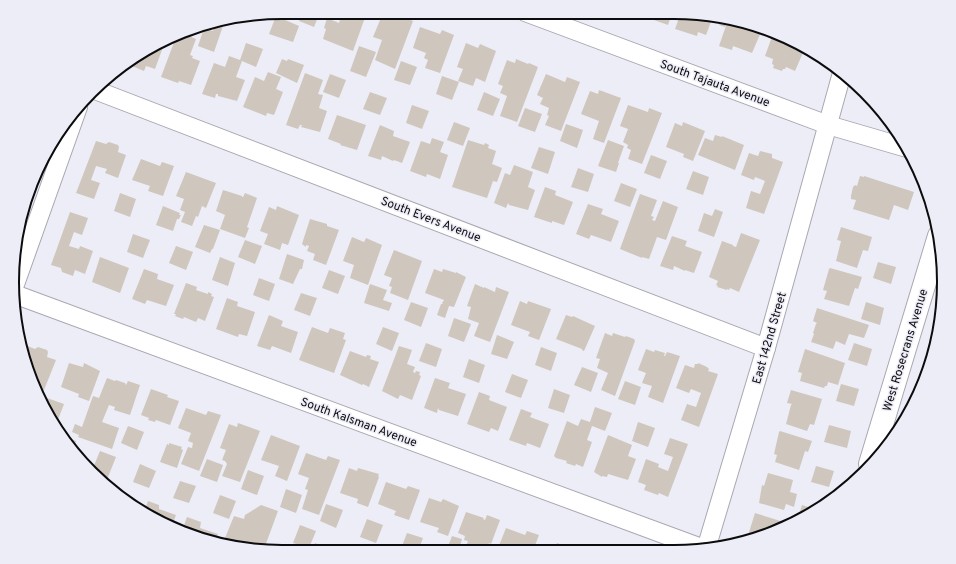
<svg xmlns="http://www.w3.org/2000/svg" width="956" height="564" font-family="Overpass,sans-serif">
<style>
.building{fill:#cfc7be}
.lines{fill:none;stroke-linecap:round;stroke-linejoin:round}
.minor-casing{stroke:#a9a8b2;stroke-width:20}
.primary-casing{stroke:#a9a8b2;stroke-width:24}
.minor{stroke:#fff;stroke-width:18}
.primary{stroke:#fff;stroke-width:22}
.labels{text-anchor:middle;stroke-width:3;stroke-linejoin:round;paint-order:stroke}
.street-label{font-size:12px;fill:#0c0c0f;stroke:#ededf7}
.rim{fill:none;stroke:#0c0c0f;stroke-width:2}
</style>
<rect width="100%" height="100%" fill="#ededf7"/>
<g class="building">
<path d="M303,12H320L314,27L299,21Z"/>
<path d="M338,12H367L353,51L323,39L326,29L324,28L327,18L339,23L342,14Z"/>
<path d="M391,12L413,21L395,69L375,60L382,40L373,37L383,13L390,16Z"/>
<path d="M634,13H672L668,25Z"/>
<path d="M681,13H692L727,20L725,27L719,25L720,22L712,19L706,35L698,32L697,36L675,29Z"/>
<path d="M276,16L299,26L293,42L269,34Z"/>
<path d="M728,20L747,24L745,27L761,32L752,53L733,46L732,50L719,46Z"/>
<path d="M215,23L223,26L214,52L198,46L204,28L213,31Z"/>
<path d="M420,27L440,34L442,30L454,35L440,73L425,68L428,60L424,58L426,53L413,48Z"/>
<path d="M182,33L196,39L190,55L193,56L192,58L200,61L191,85L179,81L178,83L161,77L176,37Z"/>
<path d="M773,34L786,39L785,42L795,45L796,44L805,48L795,71L786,67L785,69H783L782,71L773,68L774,65L772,64L773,59L765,56Z"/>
<path d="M167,41L165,48L163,47L155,69L146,66L144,71L132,66L133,64L128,62Z"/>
<path d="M246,43L263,49L256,67L242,61L236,77L245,80L237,101L218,96V94H216L215,98L202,94L214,63L225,67L229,56L240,60Z"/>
<path d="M466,43L478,48L480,44L496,51L485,82L476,78L473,86L458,81L463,69L457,67Z"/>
<path d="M359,46L376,52L366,77L350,71Z"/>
<path d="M282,59L287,61L288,59L304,65L297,83L276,73Z"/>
<path d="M516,59L528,64L529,63L538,67L517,122L500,116L507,96L500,93L503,86L498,84L507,60L515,63Z"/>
<path d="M401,61L417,67L410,85L394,80Z"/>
<path d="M268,72L281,77L276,89L283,92L274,115L267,113L266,116L243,107L255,77L264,81Z"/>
<path d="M305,73L323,80L318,94L323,95L319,108L327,111L320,132L301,127L302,125H300L298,129L286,125Z"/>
<path d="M330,74L346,80L339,98L323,92Z"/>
<path d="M546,74L565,82L567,77L580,82L561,131L545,125L549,116L547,115L549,108L540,104L543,98L537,95Z"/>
<path d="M442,76L459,82L452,100L436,94Z"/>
<path d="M599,90L621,98L604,143L593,139L599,121L581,114L590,91L598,94Z"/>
<path d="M370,92L387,98L380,115L363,109Z"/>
<path d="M484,92L500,99L493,116L477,110Z"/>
<path d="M412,105L429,111L422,129L406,123Z"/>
<path d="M628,105L648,112L649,108L662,113L642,164L628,159L631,150L627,148L628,145L623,142L628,129L620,126Z"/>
<path d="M525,108L542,114L535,132L518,126Z"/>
<path d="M337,115L366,125L357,150L340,145L341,144L328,139Z"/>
<path d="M454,122L470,128L463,146L447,140Z"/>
<path d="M683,122L705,131L693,161L683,157L684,154L666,147L675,123L682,126Z"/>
<path d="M566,124L583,130L577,148L560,141Z"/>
<path d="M380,125L394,131L393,136L410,142L402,163L394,160L393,161L382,156L381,160L368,156Z"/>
<path d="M715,135L722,137V136L744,145L735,170L698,155L705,138L713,141Z"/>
<path d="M432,138L444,142L440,152L448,155L440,179L427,174L426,177L410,171L421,141L430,144Z"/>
<path d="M468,140L484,145L485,143L489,145L488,148L496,151L492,164L502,168L497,182L493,181L487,198L452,187Z"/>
<path d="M608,140L624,146L618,163H619L616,172L598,166Z"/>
<path d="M96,141L106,144L109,142L118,145L119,147L118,152L126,155L118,178L105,173L107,169L96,166L91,180L100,183L94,199L76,193Z"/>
<path d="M539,147L555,152L548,174L531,168Z"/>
<path d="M760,151L772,154V158L783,162L764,214L746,208L751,191L760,194L765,181L755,177L754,180L741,175L749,153L758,156Z"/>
<path d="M651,155L667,161L660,179L644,173Z"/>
<path d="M141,159L160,166L162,162L174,166L163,196L148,191L150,186L132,180Z"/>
<path d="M514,165L533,172L528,187L535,190L528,210L509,205L508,203L506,208L494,203L505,173L510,175Z"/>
<path d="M578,168L594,174L588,192L571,187Z"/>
<path d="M693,171L709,177L703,195L686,189Z"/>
<path d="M186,172L216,183L206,208L202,206L198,217L196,216L192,226L181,222L185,212L180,210L184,199L176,196Z"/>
<path d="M860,176L864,177V176L914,192L908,210L894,205L889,220L853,209L856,200L851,199V196L853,187L855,185L857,186Z"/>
<path d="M621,183L637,189L630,207L614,201Z"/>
<path d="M545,187L556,191L555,195L573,202L564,225L552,221V223L534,217Z"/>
<path d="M223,190L242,196V197H243L245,193L257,198L247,227L249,228L245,238L220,229L225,215L216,211Z"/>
<path d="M120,193L136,199L130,217L114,211Z"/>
<path d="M640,194L657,200L651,216L654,217L652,220L655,221L663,201L678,207L666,240L657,237L649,259L642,257V258L620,249Z"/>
<path d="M588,204L603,209L601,214L619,221L611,242L591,235L589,239L576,234Z"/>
<path d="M163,206L180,213L179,215H181L179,219H177L173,231L156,225Z"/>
<path d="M277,206L299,215L288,245L282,243L280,250L264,244L268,234L260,231L269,207L276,210Z"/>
<path d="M715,209L723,212L714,237L698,231L704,213L712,216Z"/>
<path d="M70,212L88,218L82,235L74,232L69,246L79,249L80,246L93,251L85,274L75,270L73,276L62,272L61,268L51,265Z"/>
<path d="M310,219L327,224V226L339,230L326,265L313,260L315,254L307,251L309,246L306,245V247L302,244Z"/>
<path d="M204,225L220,230L213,249H212L210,253L195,247Z"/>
<path d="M841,227L872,237L868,251L863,250L857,268L836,261L841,241L837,240Z"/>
<path d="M741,233L760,240L739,292L730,288L729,290L727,289V290L717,287L718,286L716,285L718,281L709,277L722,241L733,245V246L736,247Z"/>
<path d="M133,234L150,240L143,258L127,252Z"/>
<path d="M672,236L687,241L685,246L702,252L694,273L685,270V271L674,266L673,270L660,266Z"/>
<path d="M352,237L364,242L366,238L382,245L368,285L350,278L354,265L343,261Z"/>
<path d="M245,240L262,246L255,264L238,257Z"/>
<path d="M176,246L193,252L186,270L169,263Z"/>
<path d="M394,250L422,261L408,300L390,293L392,287L389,286L392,278L384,275Z"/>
<path d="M287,254L304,260L302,269H300L293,284L279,279Z"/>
<path d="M100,257L129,268L120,293L92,282Z"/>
<path d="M220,257L235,263L228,286L212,280Z"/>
<path d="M878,262L896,267L891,284L873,278Z"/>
<path d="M830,268L862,277L858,289L855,288L849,306L824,299L827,291L823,290L829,269Z"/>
<path d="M144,269L158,274L157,279L174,285L166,306L147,300L145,304L132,299Z"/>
<path d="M434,269L442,272L443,269L456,273V272L466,277L454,307L449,306L445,318L437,315L441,304H443L442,303L444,300L425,293Z"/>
<path d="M329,270L345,276L338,294L322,288Z"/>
<path d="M259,278L275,284L269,301L253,295Z"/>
<path d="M186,283L197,287L196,290L208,294V292L212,294L211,296L214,297L205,321L198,318L196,322L184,317L183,319L175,316L176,314H174Z"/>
<path d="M370,284L387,290L383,300L392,303L389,311L364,303Z"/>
<path d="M475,284L484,288V287L495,292L496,287L509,292L490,342L474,336L479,323L468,319L471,307L467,306Z"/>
<path d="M301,293L317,298L310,316L294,310Z"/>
<path d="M227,298L238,302L237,306L255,312L247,336L239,334L238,337L216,329Z"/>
<path d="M520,301L527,304L528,301L551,309L539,340L528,336L530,332L511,325Z"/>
<path d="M411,302L428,308L421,327L404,320Z"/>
<path d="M866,302L884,308L880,325L861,319Z"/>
<path d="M817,308L869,325L864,338L849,334L845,345L836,341L833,349L811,342L814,334L813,333L816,324L817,323L813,321Z"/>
<path d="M269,315L283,321L281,326L298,332L291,353L272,346L270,350L257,346Z"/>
<path d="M566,315L572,317L573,316L595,326L584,351L582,350V349L556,339Z"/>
<path d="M454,318L471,324L464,342L448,336Z"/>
<path d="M312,327L328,333L330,328L345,333L343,339L346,340L334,373L299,360Z"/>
<path d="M383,327L399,333L392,351L376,344Z"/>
<path d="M605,333L612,336L613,333L625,337L626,336L634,339L635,341L615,396L601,390L608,373L597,368L600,359L596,358Z"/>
<path d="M497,335L514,342L507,359L491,354Z"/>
<path d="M426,343L442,349L436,367L419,361Z"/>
<path d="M854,343L872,349L867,366L848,360Z"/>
<path d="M25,345L35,349L38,347L47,350L48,352L47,357L56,360L42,395L40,394L26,369L23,348H24Z"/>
<path d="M399,346L412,350L407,364L415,367L413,372L415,373L416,371L420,372L419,375L421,376L412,400L400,395L398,399L382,391Z"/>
<path d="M541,347L557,353L551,371L535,365Z"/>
<path d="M646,349L654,352L655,350L665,353L664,356H665L667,352L680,356L663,403L648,397L652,386L642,383L646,373L638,370Z"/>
<path d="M805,349L845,363L838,385L828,382L827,386H825L824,388L800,381L802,373L798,372Z"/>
<path d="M350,351L366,357L367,355L371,356L370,359L379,362L369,387L363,384L362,385L340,375Z"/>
<path d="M469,359L485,365L479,383L463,377Z"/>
<path d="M69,363L83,367L84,363L100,371L89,401L78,397L79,394L61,387Z"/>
<path d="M698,363L707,367L709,369L708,371L718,374L699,427L681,420L687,404L696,407L701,393L691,389L689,393L676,388L685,365L694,368L695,364H698Z"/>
<path d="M582,367L598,373L591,392L574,385Z"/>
<path d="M512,374L528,380L521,398L505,392Z"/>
<path d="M107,378L115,381L116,380L125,383L126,385L128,381L140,385L130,415L114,410L115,407L109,405L102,422L119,428L112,449L78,437L79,435L72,432L75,424L82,427L93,396L99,398Z"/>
<path d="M435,378L450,383L448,388L466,394L458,416L439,410L438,408L437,413L424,408Z"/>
<path d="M625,381L641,387L635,405L618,399Z"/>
<path d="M841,384L859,389L854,406L836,401Z"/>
<path d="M151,389L168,395L167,397L179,401L170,425L156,420L155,422L148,420L149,418L141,415Z"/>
<path d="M554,389L570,395L564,413L548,408Z"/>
<path d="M791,390L822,399L814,425L810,424L807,431L786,424L791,405L792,404L787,403Z"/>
<path d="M479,392L490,396L489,400L507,407L498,431L491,428L489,432L467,424Z"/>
<path d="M47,398L64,404L56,425L45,404Z"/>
<path d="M595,407L612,413L605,431L592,426L587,440L592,442L583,467L576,464L575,466L566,463L567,461L556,458L554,456L567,421L578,426L581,419L590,422Z"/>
<path d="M186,408L206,415L208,411L221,415L199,471L181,464L188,447L192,448L193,443L188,441L191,433L178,428Z"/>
<path d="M521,409L532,413L530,417L549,424L540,448L527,443L526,446L509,440Z"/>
<path d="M638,422L655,428L648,447L632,441Z"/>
<path d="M238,423L260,431L240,482L222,476L227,464L225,461L222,460L226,450L220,448L229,424L237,427Z"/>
<path d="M829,425L851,431L847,448L824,442Z"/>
<path d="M128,426L144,432L137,450L121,443Z"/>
<path d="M780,431L812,441L808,452L805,451L799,470L775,462L777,455L774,454L779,432Z"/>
<path d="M62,435L76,441L73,451L68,446Z"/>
<path d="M271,435L300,446L287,481L275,476L279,466L261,460Z"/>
<path d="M608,435L632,445L628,456L636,459L628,480L608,474L607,477L602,476V477L594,472Z"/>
<path d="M670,438L688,444L668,497L659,493L658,495L644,490L646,485L638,482L646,459L659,464L658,467L668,471L673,457L664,454Z"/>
<path d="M169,443L182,447L181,449L183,450L177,468L160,462L167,444L169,445Z"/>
<path d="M100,451L116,457L106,482L98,475L100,471L93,468Z"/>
<path d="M306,453L326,460L328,456L340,460L319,515L302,509L308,490L305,489L309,478L298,474Z"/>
<path d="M207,459L223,465L217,482L200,476Z"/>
<path d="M140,464L156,471L149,488L133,482Z"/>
<path d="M816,466L834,471L829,487L811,482Z"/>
<path d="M349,468L357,471L358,468L379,474L378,476L379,477L368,507L357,503L358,499L340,493Z"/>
<path d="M248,470L264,476L257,495L241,489Z"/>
<path d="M768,473L793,480L790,492L797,494L794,507L786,504L784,510L759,503L762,485L764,486Z"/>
<path d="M180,481L196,486L189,503L173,498Z"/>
<path d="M386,482L406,489L408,486L420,490L409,520L394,515L396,511L378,504Z"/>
<path d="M286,489L302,495L296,513L280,507Z"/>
<path d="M220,495L236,501L229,519L213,513Z"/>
<path d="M123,498L138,504L136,509L132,506Z"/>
<path d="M429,498L441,502L443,499L459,506L448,536L437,532L439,528L420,522Z"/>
<path d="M148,501L159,505V509L176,515L172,526L144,512Z"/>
<path d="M326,504L343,510L336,528L320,521Z"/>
<path d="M261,505L278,511L264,549L256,546L255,549L223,543L234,516L244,519L245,515Z"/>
<path d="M802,505L817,510L809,516L797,521Z"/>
<path d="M466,512L484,518L483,519L485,520L487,515L500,520L491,544L489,543L486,551H466L467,550L465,549L468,541L464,540L465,536L458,533Z"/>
<path d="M755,513L790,524L746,542Z"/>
<path d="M187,517L201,522L200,528L218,534L215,542L195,538L182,531Z"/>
<path d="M367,519L383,525L376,543L360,537Z"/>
<path d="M300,525L316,531L309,548L293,543Z"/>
<path d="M506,528L525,535L527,531L539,535L533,551H506L498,548Z"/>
<path d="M407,533L423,538L418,551H400Z"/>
<path d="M452,536L462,539L460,546L463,547L461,551H445L446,549H447Z"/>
<path d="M315,543L336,551H312Z"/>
<path d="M557,543L578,551H546L549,544L556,547Z"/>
<path d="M356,546L370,551H354Z"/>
<path d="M267,547L278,551H265Z"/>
</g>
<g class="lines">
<g class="minor-casing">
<g id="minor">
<path d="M525,12L828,125L907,148"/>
<path d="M95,90L766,348"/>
<path d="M13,290L78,107"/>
<path d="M14,294L704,549"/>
<path d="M706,549L766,348L842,73"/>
</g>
</g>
<g class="primary-casing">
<path id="primary" d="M870,464L939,236"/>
</g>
<use href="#minor" class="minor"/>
<use href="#primary" class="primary"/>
</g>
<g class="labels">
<g class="street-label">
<text transform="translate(715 83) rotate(20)" y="4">South Tajauta Avenue</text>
<text transform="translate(431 219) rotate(21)" y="4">South Evers Avenue</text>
<text transform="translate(769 338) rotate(-74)" y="4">East 142nd Street</text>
<text transform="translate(905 350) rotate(-73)" y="4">West Rosecrans Avenue</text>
<text transform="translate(359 422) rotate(20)" y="4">South Kalsman Avenue</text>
</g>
</g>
<path d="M0 0H956V564H0ZM282 19H674A263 263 0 0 1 937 282V282A263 263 0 0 1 674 545H282A263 263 0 0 1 19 282V282A263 263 0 0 1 282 19Z" fill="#ededf7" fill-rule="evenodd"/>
<path class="rim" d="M282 19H674A263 263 0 0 1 937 282V282A263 263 0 0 1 674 545H282A263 263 0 0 1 19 282V282A263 263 0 0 1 282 19Z"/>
</svg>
